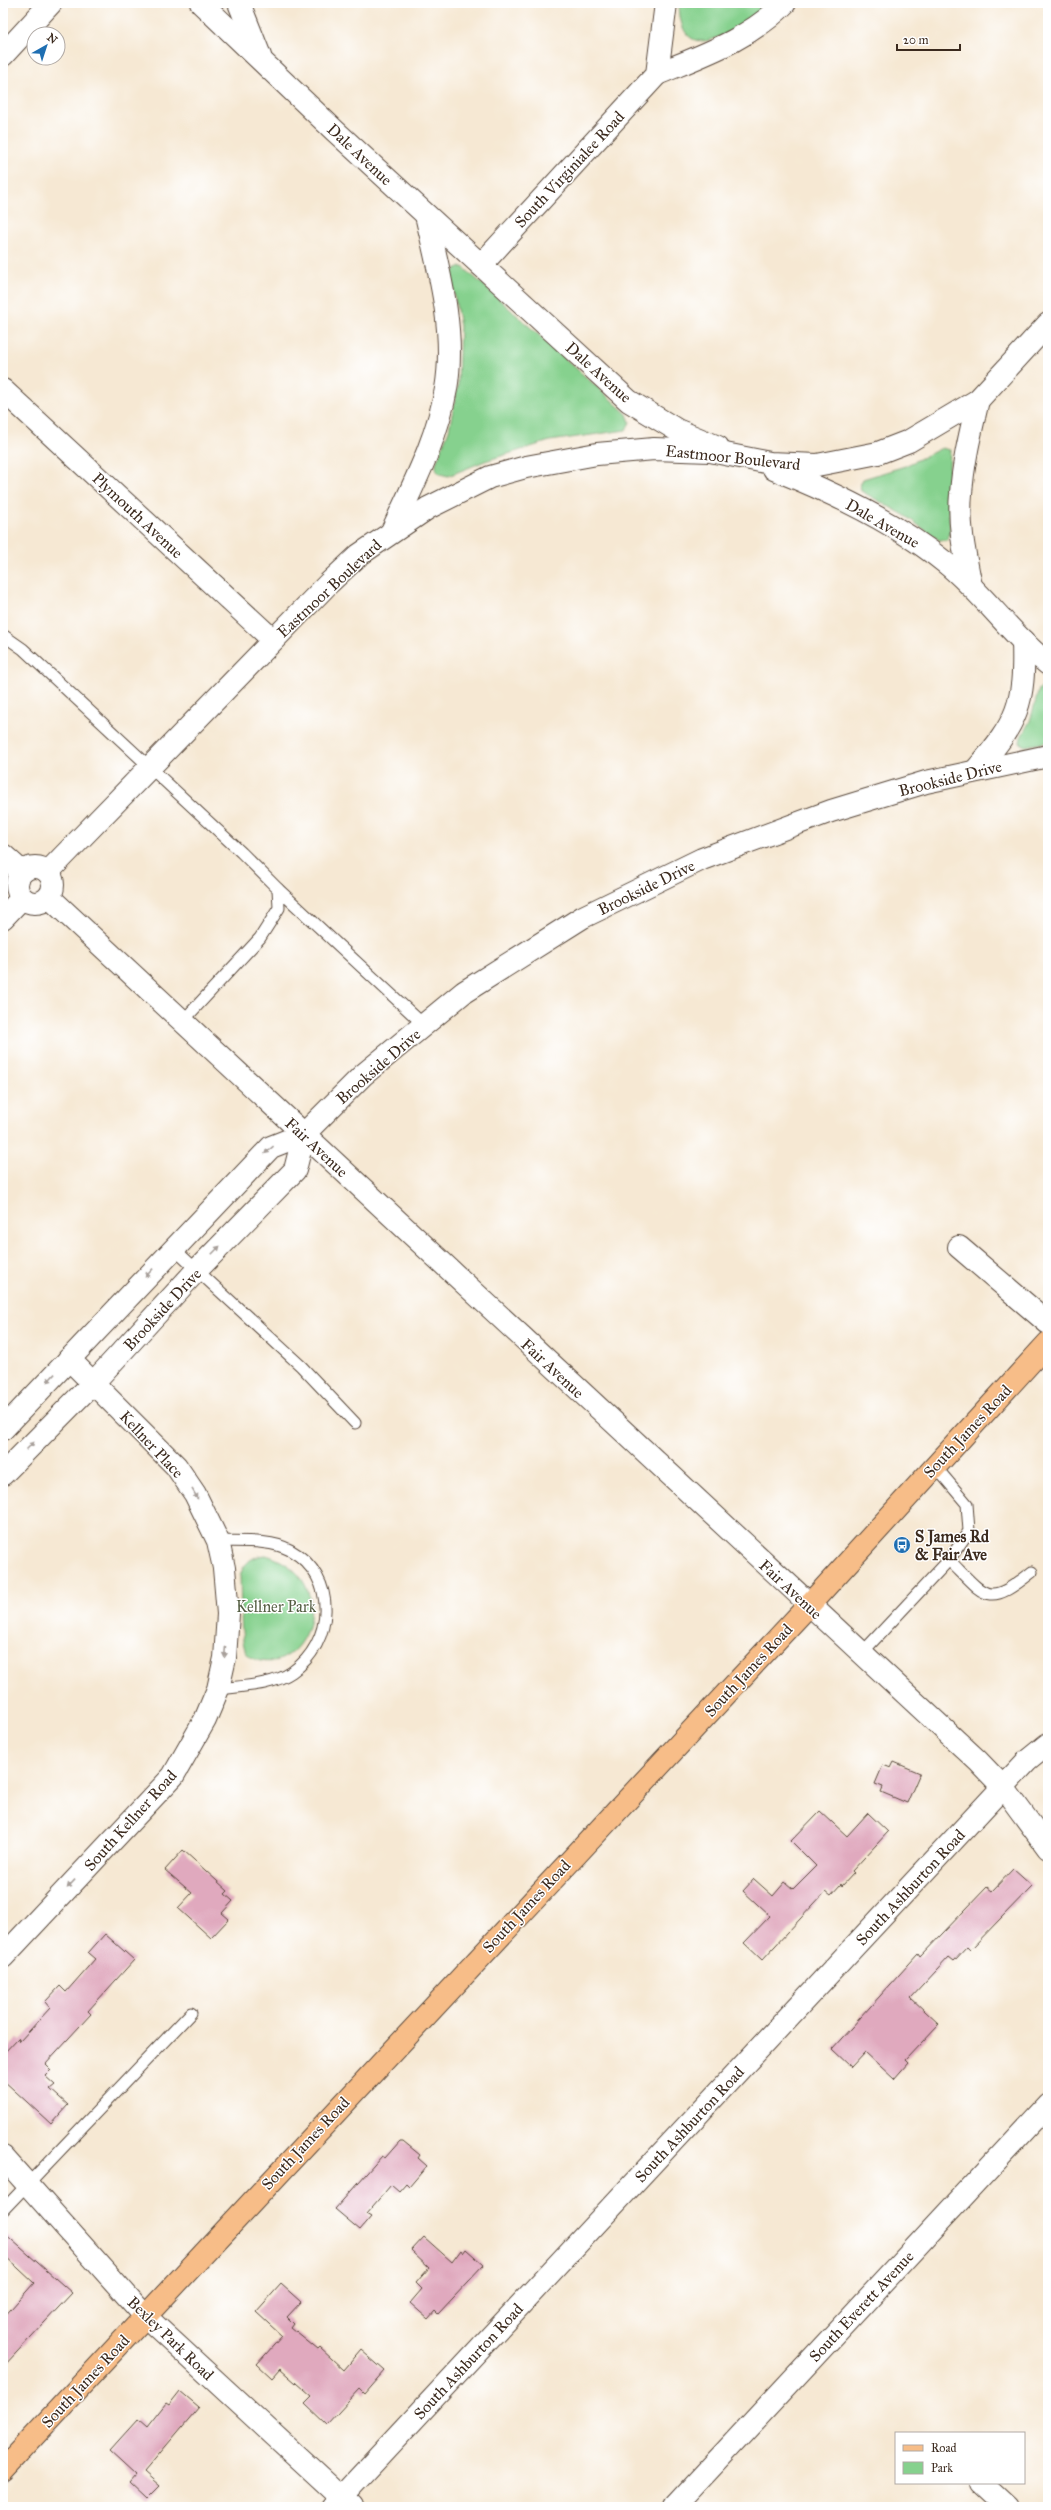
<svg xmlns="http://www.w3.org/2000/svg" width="1051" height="2510" font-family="'IM FELL Great Primer',serif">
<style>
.green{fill:#86d18e;stroke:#607e56}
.building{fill:#e0a9be}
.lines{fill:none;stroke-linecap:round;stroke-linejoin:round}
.service-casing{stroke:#574639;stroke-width:13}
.minor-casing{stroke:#574639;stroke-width:24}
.primary-casing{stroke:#574639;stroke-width:24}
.service{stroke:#fff;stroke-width:11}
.minor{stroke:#fff;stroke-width:22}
.primary{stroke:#f7bd88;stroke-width:22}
.oneway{fill:#a79f9a}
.labels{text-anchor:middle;stroke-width:3;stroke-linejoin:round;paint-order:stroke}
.street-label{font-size:16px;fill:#3b2a1e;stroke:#fff}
.poi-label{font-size:16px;font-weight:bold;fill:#3b2a1e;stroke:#fff;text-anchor:start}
.park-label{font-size:16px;fill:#525c40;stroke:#fff}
</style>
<rect width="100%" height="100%" fill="#fff"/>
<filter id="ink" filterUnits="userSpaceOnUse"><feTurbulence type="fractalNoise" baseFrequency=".025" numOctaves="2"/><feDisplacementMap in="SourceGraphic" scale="8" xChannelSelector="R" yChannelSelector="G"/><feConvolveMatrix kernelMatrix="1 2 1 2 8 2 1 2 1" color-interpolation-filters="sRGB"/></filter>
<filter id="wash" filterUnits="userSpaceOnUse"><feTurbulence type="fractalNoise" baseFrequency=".012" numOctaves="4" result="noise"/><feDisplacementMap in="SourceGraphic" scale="16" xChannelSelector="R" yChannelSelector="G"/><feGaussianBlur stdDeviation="0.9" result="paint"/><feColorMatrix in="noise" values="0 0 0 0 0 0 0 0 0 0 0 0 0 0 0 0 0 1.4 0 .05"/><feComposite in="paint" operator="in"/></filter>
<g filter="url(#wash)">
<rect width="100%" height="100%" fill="#f6e8d3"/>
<g class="green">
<path d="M679,3H769C740,27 680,75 679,3Z"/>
<path d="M463,267L627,414L630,422L626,430L550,441L485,461L448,476L440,474L436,470V463L449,430L458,385L460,326L451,277L456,268Z"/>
<path d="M942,448L950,450L948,495L950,533L947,540H939L904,515L861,491L860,485L863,479L905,466Z"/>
<path d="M1045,685H1048V742L1025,746L1020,743L1021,737L1030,721L1039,689Z"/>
<path d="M266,1555C342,1578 308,1671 261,1661C255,1660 249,1657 246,1652C240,1641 241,1593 240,1577C243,1563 252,1556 266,1555Z"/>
</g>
<g id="blocks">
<g class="building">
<path d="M894,1762L920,1773L907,1803L881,1792L883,1787L875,1784L883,1765L891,1768Z"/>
<path d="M820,1811L847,1836L868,1813L888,1832L852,1871L854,1873L842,1886L841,1884L831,1895L826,1891L762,1960L744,1943L770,1916L743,1891L754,1879L773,1896L785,1882L793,1889L816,1866L791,1841Z"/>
<path d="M183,1850L228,1891L225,1894L233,1901L222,1913L229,1919L211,1938L178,1908L192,1893L165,1870Z"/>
<path d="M1013,1869L1032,1886L970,1950L967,1947L954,1961L949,1957L911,1998L939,2024L905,2060L908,2063L894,2079L865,2052L851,2067L832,2049L918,1954L920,1957L987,1887L992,1891Z"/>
<path d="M105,1934L134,1960L88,2011L91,2014L45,2064L51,2070L45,2076L55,2085L50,2089L68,2105L51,2124L3,2080V2054L18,2038L20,2041L50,2008L45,2002L60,1986L66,1992L95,1959L88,1953Z"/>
<path d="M400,2141H403L420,2155L418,2158L427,2166L409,2187L406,2184L399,2192L391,2185L366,2214L371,2217L360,2230L335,2209L382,2156L385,2158Z"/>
<path d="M3,2232L72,2293L3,2367V2318L34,2283L3,2254Z"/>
<path d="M424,2237L452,2262L461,2250L463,2253L466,2249L484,2265L438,2314L435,2311L428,2319L410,2303L422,2289L416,2283L429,2268L411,2251Z"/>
<path d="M281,2284L301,2302L287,2317L294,2324L291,2328L318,2350L320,2348L344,2370L361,2350L385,2371L365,2394L360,2389L327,2425L305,2404L312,2397L280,2369L272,2378L257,2364L282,2336L256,2312Z"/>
<path d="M180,2391L199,2407L144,2472L160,2486L147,2499L129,2482L135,2475L109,2451L138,2419L147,2427L166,2403L169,2405Z"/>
</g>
</g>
</g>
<g filter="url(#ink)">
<use href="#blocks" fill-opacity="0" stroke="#574639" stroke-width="1"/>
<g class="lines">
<g class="service-casing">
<g id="service">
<path d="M3,635L23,649L242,853L278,889L279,908L260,938L183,1021"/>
<path d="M278,889L424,1025"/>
<path d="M173,1248L301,1366L355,1423"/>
<path d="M218,1541C239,1542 270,1539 290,1550C339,1577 334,1643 292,1672C272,1686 241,1686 218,1689"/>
<path d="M949,1560C986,1597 987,1608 1032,1572"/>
<path d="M860,1655L949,1560L969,1531L967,1504L934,1465"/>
<path d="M3,2210L191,2013"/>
</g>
</g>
<g class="minor-casing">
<g id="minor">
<path d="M201,3L335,131L629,401L677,430L718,447"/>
<path d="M239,3L260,56"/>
<path d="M3,55L51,3"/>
<path d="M657,74C703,55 750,39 785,3"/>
<path d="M481,265L657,74L666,3"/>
<path d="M3,390L273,640"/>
<path d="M774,469C834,493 897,523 947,564C984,594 1011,635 1048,664"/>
<path d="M392,531C413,485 437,440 446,389C456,332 439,271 426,215"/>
<path d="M971,586C965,556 958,524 961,494C963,462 971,431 978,400"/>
<path d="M976,770C1018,721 1025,705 1023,641"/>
<path d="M3,855L22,872"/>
<circle cx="35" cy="885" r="18"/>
<path d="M48,872L329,583L359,555L428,508L490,477L526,467L597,454L654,449L710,451L770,463L817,465L878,453L909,441L978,400L1048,324"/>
<path d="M49,897L978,1761L1003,1787L1048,1848"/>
<path d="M3,918L22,898"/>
<path d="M959,1247L1048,1323"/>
<path d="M3,1429L271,1147L304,1134L363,1075L464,992L583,917L702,859L831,811L926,782L1048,756"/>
<path d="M3,1474L94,1382L196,1271L295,1170L304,1134"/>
<path d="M3,1957L173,1776L205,1720L218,1689L225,1658L228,1614L224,1568L218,1541L195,1494L176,1466L69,1359"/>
<path d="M3,2157L145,2316L352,2507"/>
<path d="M981,2483L1007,2507"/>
<path d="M332,2507L1027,1761L1048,1744"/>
<path d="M674,2507L1048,2105"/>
</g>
</g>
<g class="primary-casing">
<path id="primary" d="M3,2469L809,1605L1048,1343"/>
</g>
<use href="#service" class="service"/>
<use href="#minor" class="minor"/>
<use href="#primary" class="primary"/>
</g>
<defs><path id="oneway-solid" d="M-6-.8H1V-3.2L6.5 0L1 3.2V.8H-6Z"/></defs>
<g class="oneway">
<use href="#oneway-solid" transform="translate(269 1150) rotate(140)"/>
<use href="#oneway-solid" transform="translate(216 1250) rotate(-45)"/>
<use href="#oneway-solid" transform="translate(149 1273) rotate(133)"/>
<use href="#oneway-solid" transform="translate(51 1378) rotate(133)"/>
<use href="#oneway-solid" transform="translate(30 1446) rotate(-45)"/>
<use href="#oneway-solid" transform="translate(195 1494) rotate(60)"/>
<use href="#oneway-solid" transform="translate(225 1652) rotate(95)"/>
<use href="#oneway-solid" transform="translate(71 1884) rotate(133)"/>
</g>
</g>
<defs>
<g id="bus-disc" transform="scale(0.9)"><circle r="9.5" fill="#1f6fb2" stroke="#fff"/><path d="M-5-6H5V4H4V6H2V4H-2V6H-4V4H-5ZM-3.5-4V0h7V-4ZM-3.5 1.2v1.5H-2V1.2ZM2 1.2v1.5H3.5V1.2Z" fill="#fff"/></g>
</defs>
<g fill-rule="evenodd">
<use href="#bus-disc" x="902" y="1545"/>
</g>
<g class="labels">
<g class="street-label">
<text transform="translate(360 154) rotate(43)" y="6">Dale Avenue</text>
<text transform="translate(569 169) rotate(-47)" y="6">South Virginialee Road</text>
<text transform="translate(599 372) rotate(42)" y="6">Dale Avenue</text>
<text transform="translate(733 457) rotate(6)" y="6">Eastmoor Boulevard</text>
<text transform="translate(138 515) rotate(43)" y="6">Plymouth Avenue</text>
<text transform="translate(883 523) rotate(30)" y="6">Dale Avenue</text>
<text transform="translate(329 588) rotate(-43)" y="6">Eastmoor Boulevard</text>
<text transform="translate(950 778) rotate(-14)" y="6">Brookside Drive</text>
<text transform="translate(646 887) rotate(-26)" y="6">Brookside Drive</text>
<text transform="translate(378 1066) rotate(-41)" y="6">Brookside Drive</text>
<text transform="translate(317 1147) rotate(43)" y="6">Fair Avenue</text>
<text transform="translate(162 1309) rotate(-47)" y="6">Brookside Drive</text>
<text transform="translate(553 1368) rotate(43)" y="6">Fair Avenue</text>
<text transform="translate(967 1431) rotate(-47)" y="6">South James Road</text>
<text transform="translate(152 1444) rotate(47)" y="6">Kellner Place</text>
<text transform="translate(791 1589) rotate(43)" y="6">Fair Avenue</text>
<text transform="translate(748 1670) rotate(-47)" y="6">South James Road</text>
<text transform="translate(130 1820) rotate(-48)" y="6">South Kellner Road</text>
<text transform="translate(910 1887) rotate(-47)" y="6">South Ashburton Road</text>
<text transform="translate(526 1906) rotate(-47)" y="6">South James Road</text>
<text transform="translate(689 2124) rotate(-47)" y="6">South Ashburton Road</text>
<text transform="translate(305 2143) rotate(-47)" y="6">South James Road</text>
<text transform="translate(861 2306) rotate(-47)" y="6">South Everett Avenue</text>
<text transform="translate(171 2338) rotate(44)" y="6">Bexley Park Road</text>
<text transform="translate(468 2361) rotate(-47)" y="6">South Ashburton Road</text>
<text transform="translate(85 2381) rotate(-47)" y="6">South James Road</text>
</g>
<g class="poi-label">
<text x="915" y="1542">S James Rd<tspan x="915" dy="18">&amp; Fair Ave</tspan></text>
</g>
<g class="park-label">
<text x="276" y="1612">Kellner Park</text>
</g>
</g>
<rect width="1051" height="2510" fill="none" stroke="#fff" stroke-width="16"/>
<rect x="895" y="2432" width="130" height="52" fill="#ffffff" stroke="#b1aaa5"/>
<rect x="903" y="2445" width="20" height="6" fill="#f7bd88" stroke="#b1aaa5"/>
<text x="931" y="2452" font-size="12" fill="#3b2a1e">Road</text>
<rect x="903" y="2462" width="20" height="12" fill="#86d18e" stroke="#b1aaa5"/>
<text x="931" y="2472" font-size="12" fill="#3b2a1e">Park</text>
<g transform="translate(46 46) rotate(39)"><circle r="19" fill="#ffffff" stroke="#b1aaa5"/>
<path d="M0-3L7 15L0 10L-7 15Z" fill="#1f6fb2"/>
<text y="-6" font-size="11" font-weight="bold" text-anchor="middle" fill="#3b2a1e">N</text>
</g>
<path d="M897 44v6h63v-6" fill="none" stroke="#3b2a1e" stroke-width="2"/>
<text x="903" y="44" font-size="12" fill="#3b2a1e" stroke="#ffffff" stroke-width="3" paint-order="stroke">20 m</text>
</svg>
